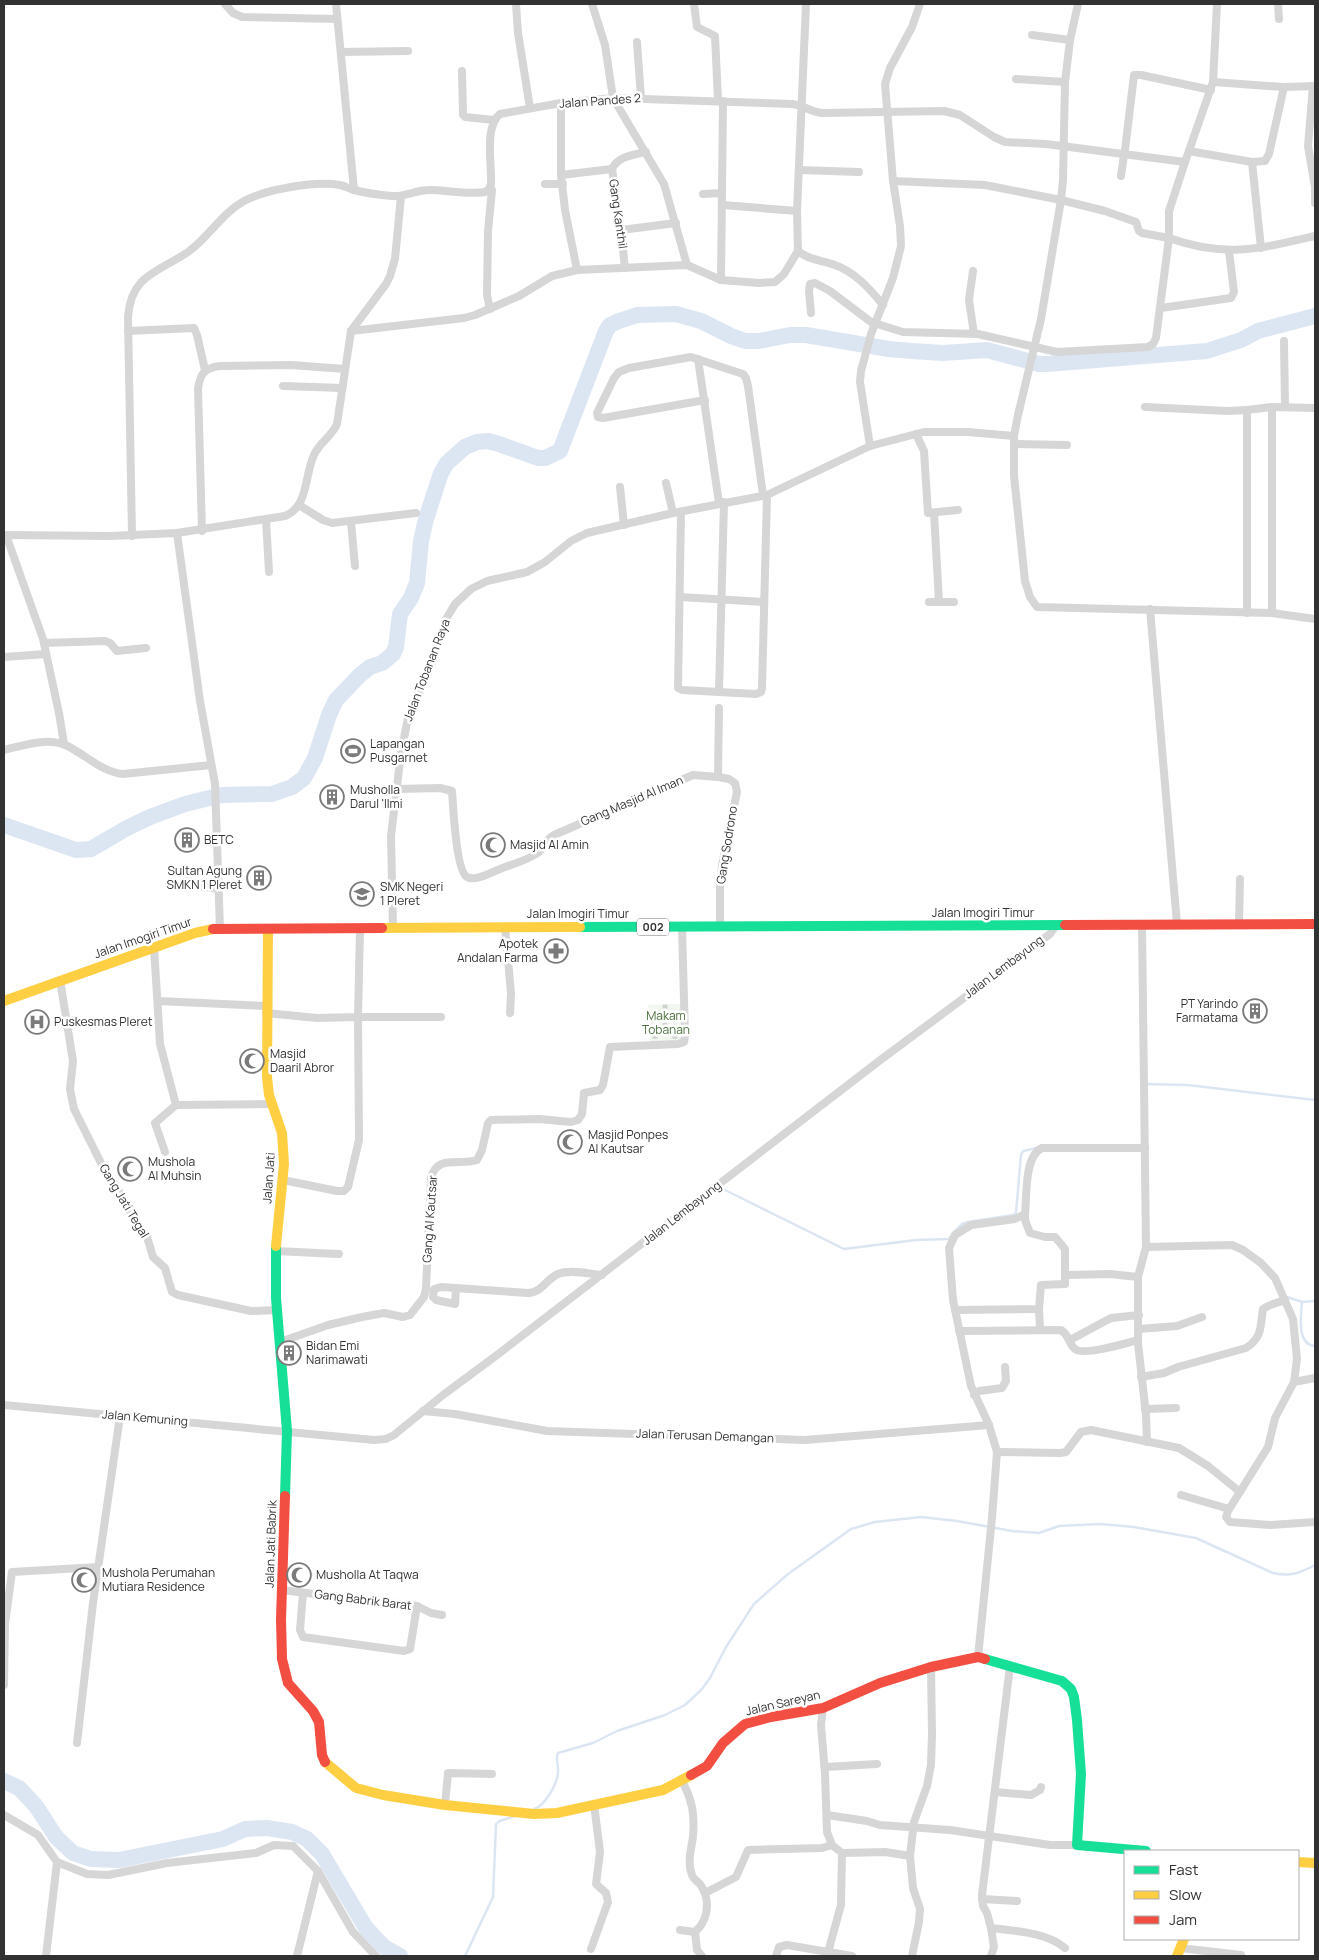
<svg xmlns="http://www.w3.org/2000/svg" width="1319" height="1960" font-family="Manrope,sans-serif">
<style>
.cemetery{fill:url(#cemetery-stones)}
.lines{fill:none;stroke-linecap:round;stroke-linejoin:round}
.stream{stroke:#dce6f3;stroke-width:2.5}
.river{stroke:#dce6f3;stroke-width:16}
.street{stroke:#d6d6d6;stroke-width:8}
.fast{stroke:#16e098;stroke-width:10}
.slow{stroke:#ffcf43;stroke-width:10}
.jam{stroke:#f24e42;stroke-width:10}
.labels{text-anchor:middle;stroke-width:5;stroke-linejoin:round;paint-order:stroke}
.shield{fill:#fff;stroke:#707070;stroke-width:1}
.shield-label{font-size:11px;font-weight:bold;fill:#323232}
.street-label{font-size:12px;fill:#323232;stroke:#fff}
.poi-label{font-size:12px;fill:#323232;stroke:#fff;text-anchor:start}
.park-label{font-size:12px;fill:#4d703e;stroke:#fff}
</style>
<defs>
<pattern id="cemetery-stones" width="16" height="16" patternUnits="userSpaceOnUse" patternTransform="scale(1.25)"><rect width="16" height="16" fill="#f1f6ee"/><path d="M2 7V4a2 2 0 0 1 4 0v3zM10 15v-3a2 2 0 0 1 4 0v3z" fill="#cfd3cd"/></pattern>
</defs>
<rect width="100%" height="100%" fill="#fff"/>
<path class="cemetery" d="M682,1004L681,1042L650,1043L648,1005Z"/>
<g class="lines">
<g class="stream">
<path d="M1146,1084L1188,1085L1315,1100"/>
<path d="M723,1189L844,1249L916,1240L949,1239L950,1237"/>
<path d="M953,1233L962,1224L968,1222L1013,1215L1016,1213L1021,1155L1023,1151L1037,1148"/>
<path d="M1287,1297L1302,1302C1301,1316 1296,1344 1315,1346"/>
<path d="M1302,1302L1315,1301"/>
<path d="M534,1809C545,1806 557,1784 558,1773C559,1765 555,1760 558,1753L593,1743L617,1731L665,1715L685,1705L702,1689L710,1678L726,1647L754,1604L788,1574L851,1529L875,1522L921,1517L957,1521L1012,1531L1039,1533L1059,1526L1100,1524L1134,1527L1196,1538L1273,1573C1290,1577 1300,1573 1315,1565"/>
<path d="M465,1956L493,1897L496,1824L500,1821L515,1816"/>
</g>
<g class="river">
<path d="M4,825L76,850L91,849L127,828L150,817L185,804L222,795L272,794L292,787L304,778L315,758L329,715L336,700L360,675L370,667L382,663L393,654L396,647L400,614L411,598L417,583L421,541L426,519L441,473L447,463L465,447L477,442L488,441L499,444L538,458H545L560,451L606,331L610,325L619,321L637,315L676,314L701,321L731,336L745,341H759L790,335H806L889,349L912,351L943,353L987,350L1039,364H1047L1207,351L1241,340L1258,331L1315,316"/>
<path d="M4,1781L19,1788L36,1806L56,1837L73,1853L91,1859L119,1860L223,1839L245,1829L267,1828L292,1832L307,1839L322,1854L366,1928L384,1947L400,1956"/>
</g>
<g class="street">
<path d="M225,4L233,13L242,17L337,19"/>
<path d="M336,4L354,190"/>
<path d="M516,4L518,33L530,108"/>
<path d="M592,4L605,45L613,98L664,184L687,265"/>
<path d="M694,4L697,27L715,36L718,100"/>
<path d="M806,4L797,211L798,251C808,260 822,260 835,265C855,272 870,289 883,305"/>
<path d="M1078,4L1070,40L1065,82L1063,180L1061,200L1041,319L1018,415L1014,436V476L1025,581L1030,597L1037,607L1272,613L1315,619"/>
<path d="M1278,4L1279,19"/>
<path d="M1032,35L1070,40"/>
<path d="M637,42L641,98"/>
<path d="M341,52L408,51"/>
<path d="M462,71L463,115L465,117L494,120"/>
<path d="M1016,79L1065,82"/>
<path d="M1213,82L1284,87L1315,86"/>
<path d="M1313,86L1308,146L1315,187V203"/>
<path d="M561,103V175L565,210L577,270"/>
<path d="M1125,150L1134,75H1141L1211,90"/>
<path d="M1189,151L1252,162L1265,161L1269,154L1284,87"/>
<path d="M1185,162L1169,211V238C1225,258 1259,249 1315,236"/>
<path d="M1252,162L1261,248"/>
<path d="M799,170L859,172"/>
<path d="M561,175L612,169"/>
<path d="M1121,176L1124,155"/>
<path d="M545,184H563"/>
<path d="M489,190H492L488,231L487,295L490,309"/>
<path d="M703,194L722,193"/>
<path d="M723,205L797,211"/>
<path d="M621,230L676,223"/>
<path d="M625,268L621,230L612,169C618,156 633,155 646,152"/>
<path d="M973,271L969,300L974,334"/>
<path d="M721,280L723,101"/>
<path d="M1161,308L1231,298L1234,292L1229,251"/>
<path d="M811,313L809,291L810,284L815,283L830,291L871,322L903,332L978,334L1057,352L1148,347L1153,344L1156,338L1169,238L1142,233L1139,231L1136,222L1105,211L1061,200L985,185L893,181"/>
<path d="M128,331L194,328L197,335L205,370"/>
<path d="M351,331L464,318L475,315L519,296L552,276L577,270L687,265L721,280L759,283L775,282L784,274L798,251"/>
<path d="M1284,341L1285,407"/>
<path d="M698,359L719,503"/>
<path d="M283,386L342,388"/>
<path d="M705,400L603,418L598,417L597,413L614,378L619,372L629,368L691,357L743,374L746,378L748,386L763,495"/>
<path d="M1145,407L1227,411L1247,410"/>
<path d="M1272,407V613"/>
<path d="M916,434L924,451L928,513L958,510"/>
<path d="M1014,444L1067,445"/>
<path d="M870,446L860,382L861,371L871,334L893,278L901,246L900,226L893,181L885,84L890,68L912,27L920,4"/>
<path d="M666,483L673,513"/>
<path d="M620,487L624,525"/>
<path d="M299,505L323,520L332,523L416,513"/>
<path d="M681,512L678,688L682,690L756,694L761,692L762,688L767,495"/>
<path d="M934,513L939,602H954"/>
<path d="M266,520L269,572"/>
<path d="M351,522L355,566"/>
<path d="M202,531L198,389C200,374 204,368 220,366L291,365L345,369"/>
<path d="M177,533L200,701L215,784L220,929"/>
<path d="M4,535L111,536L177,533L285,516C309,506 304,476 314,455C319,443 332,436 337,424L351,331L386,284L390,276L395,259L401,196"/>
<path d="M6,535L43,639L59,713L64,744"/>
<path d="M132,536L128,317C131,274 159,272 188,252C209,237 222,213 244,201C266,189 315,181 340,185C345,186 350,189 354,190C366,193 380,195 392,196C405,197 416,190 429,190C447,190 467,195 485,192L489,189L491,184C492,165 484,126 500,114L561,103L613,98L792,104C803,105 811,112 822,113L944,111L960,115L994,137L1005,142L1046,144L1185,162L1213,82L1217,4"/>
<path d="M680,597L764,602"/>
<path d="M929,602H939"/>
<path d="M1150,609L1177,924"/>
<path d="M1247,613V410L1272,407L1315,408"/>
<path d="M44,643L105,641L110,643L117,651L146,648"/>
<path d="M4,657L46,654"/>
<path d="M719,692L724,502"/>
<path d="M4,750C22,746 46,737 65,745C84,753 101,772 123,774L211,765"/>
<path d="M718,777L719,708"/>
<path d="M397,789L440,788L452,791C453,804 456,871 467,877C475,882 492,872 500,869C512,864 529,860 539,852C545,847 545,840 554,835L693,775L718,777L729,779L735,783L737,792L722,865L720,887V926"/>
<path d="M187,879L201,886L218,889"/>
<path d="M1239,923L1240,879"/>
<path d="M1142,925L1146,1247L1232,1245L1243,1250L1261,1263L1275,1278L1293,1319L1297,1359L1294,1382L1275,1418L1268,1447L1228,1511L1226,1517L1230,1522L1270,1525L1315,1522"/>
<path d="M505,927L511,993L510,1013"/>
<path d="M393,928L391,836L401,753L408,718L434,659L445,621L455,604L471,589L487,581L527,572L545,562L571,541L587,533L673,513L767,495L870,446L924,432H968L1014,436"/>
<path d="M154,947L160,1044L176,1105"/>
<path d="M60,980L73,1061L70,1089L74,1109L104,1169L115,1184L134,1219L147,1237L153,1257L165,1268L172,1292L178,1295L251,1311L277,1310"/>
<path d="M158,1001L266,1006"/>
<path d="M266,1013L317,1018L358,1017L360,929"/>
<path d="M165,1152L155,1123L176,1105L272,1104"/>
<path d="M283,1180L337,1191H344L348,1187L359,1140L358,1017H441"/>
<path d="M1025,1214V1220L1030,1233L1045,1237H1055L1065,1249V1275L1110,1274L1138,1277L1146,1247"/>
<path d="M275,1251L339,1254"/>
<path d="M1138,1277V1343L1146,1415L1147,1442"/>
<path d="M456,1288L455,1304L436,1300L433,1297L434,1289L441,1287L528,1293C543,1292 546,1279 558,1274C570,1269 589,1274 602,1275"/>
<path d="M1039,1309L1040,1329"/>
<path d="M955,1310L1039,1309L1041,1285L1065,1284V1275"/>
<path d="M1139,1329L1177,1326L1202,1317"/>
<path d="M959,1331L1061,1330C1069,1335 1069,1344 1075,1349C1083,1356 1127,1343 1138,1340"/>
<path d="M1070,1340L1111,1318L1139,1315"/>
<path d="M280,1342L328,1325L362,1317L384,1313L403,1317L410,1315L424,1297L426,1289L431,1178C437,1154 459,1166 477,1160L482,1150L488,1123L491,1120L539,1119L571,1122L578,1120L582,1114L584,1093L600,1090L603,1085L610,1047L678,1044L684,1042L685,1036L682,926"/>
<path d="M1141,1377L1164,1373L1178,1367L1246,1348C1263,1337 1260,1326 1263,1309C1269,1304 1278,1303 1285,1300"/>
<path d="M1294,1382L1315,1378"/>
<path d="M974,1395L979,1391L1002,1388L1006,1381L1005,1367"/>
<path d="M4,1405L374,1440L386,1439L394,1435L443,1395L497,1355L879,1061L1050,934L1056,925"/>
<path d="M1145,1409L1176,1408"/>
<path d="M423,1411L455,1414L547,1431L805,1440L989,1425"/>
<path d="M997,1452L1060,1453L1066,1452L1081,1432L1091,1430L1179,1448L1208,1466L1240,1492"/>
<path d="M1181,1495L1229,1509"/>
<path d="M281,1590L417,1606L431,1613L442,1615"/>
<path d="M303,1593L300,1630L303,1637L404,1651L410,1649L417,1606"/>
<path d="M978,1657L992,1518L997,1452L989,1425L971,1386L953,1300L949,1248L955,1235L971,1225L1015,1219L1025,1214C1027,1196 1024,1156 1042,1148H1145"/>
<path d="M1010,1666L982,1895L983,1906L987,1913L991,1928C1015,1931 1046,1932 1065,1948"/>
<path d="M4,1685L5,1624L12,1572L98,1567"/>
<path d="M823,1708L821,1725L825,1774L827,1832L832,1845L842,1853L841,1905L827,1956"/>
<path d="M77,1743L93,1603L120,1416"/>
<path d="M825,1767L877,1764"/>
<path d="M681,1779C692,1799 695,1813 693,1837C691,1850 687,1863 692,1875C693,1879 697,1881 700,1884C704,1890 707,1898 707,1905C707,1916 702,1926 695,1932"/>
<path d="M995,1792L1031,1795L1040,1790L1041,1787"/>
<path d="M445,1805L448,1773L492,1774"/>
<path d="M4,1815L38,1835L57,1862L87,1874L108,1875L167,1863L256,1853L274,1845L293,1846L318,1871L353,1932L376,1956"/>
<path d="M827,1815L867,1821L880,1825L950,1830L1050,1845H1077"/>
<path d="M842,1853L885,1852L910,1856"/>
<path d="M705,1893L736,1877L748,1850L822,1848L832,1845"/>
<path d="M982,1899L1017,1901"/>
<path d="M991,1928L994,1947L991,1956"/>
<path d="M680,1930L695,1932"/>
<path d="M695,1932L697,1950L702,1956"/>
<path d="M1180,1948L1241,1955"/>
<path d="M591,1949L608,1902L606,1893L596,1884L600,1852L594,1804"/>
<path d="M46,1956L57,1862"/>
<path d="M297,1956L318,1871"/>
<path d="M776,1956L779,1947L787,1945L852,1956"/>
<path d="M912,1956L919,1922L920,1909L913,1888L910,1856L914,1822L927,1786L931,1765L932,1735L931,1667"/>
</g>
<g class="fast">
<path d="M580,927L1065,925"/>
<path d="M276,1246V1298L287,1431L285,1496"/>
<path d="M985,1659L1062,1681L1071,1689L1074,1697L1077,1720L1081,1774L1077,1845L1146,1851"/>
</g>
<g class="slow">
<path d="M382,928L580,927"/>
<path d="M268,929L267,1077L269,1095L282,1133L284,1164L276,1246"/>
<path d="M4,1001L195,933L213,929"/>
<path d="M325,1762L356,1788L383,1795L445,1805L534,1814L557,1813L663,1790L691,1775"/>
<path d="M1298,1862L1315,1863"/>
<path d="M1177,1956L1184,1939"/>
</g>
<g class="jam">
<path d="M1065,925L1315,924"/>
<path d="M213,929L382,928"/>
<path d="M285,1496L281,1619L282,1659L288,1683L313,1711L319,1722L322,1755L325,1762"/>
<path d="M691,1775L707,1766L723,1743L745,1724L771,1717L823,1708L880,1683L931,1667L978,1657L985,1659"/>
</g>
</g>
<defs>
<g id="stadium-ring" transform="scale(1.25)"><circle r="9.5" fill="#fff" stroke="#7a7a7a" stroke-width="1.5"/><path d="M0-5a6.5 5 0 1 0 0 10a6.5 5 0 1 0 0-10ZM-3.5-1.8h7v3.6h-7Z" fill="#7a7a7a"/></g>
<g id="building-ring" transform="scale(1.25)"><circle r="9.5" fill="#fff" stroke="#7a7a7a" stroke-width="1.5"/><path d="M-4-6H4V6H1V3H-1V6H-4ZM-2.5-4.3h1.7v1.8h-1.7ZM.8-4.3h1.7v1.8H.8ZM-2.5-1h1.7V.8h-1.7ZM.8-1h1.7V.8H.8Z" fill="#7a7a7a"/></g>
<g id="mosque-ring" transform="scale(1.25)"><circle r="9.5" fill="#fff" stroke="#7a7a7a" stroke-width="1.5"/><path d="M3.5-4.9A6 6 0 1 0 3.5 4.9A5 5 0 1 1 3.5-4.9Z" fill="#7a7a7a"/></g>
<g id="school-ring" transform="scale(1.25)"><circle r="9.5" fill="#fff" stroke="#7a7a7a" stroke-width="1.5"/><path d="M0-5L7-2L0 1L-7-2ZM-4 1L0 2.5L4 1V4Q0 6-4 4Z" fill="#7a7a7a"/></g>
<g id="pharmacy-ring" transform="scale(1.25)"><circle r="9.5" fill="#fff" stroke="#7a7a7a" stroke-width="1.5"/><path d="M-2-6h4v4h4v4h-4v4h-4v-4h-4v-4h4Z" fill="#7a7a7a"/></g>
<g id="hospital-ring" transform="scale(1.25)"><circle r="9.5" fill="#fff" stroke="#7a7a7a" stroke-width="1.5"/><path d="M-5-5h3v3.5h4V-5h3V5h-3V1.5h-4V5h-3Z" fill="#7a7a7a"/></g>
</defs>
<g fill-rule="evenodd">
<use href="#stadium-ring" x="353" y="751"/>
<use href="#building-ring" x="332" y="797"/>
<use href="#building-ring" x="187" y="840"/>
<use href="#mosque-ring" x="493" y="845"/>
<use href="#building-ring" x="259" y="878"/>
<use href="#school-ring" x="362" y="894"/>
<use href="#pharmacy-ring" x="556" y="951"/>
<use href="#building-ring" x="1255" y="1011"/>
<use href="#hospital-ring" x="37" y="1022"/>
<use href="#mosque-ring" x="252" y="1061"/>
<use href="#mosque-ring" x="570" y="1142"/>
<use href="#mosque-ring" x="130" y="1169"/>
<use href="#building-ring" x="289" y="1353"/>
<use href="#mosque-ring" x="299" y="1575"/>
<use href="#mosque-ring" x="84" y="1580"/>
</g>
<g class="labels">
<rect class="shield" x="637" y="918.5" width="32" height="17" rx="4"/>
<g class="shield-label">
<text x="653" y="931">002</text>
</g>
<g class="street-label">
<text transform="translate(600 101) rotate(-4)" y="4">Jalan Pandes 2</text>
<text transform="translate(618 214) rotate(82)" y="4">Gang Kanthil</text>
<text transform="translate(427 670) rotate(-69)" y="4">Jalan Tobanan Raya</text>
<text transform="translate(632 801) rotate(-23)" y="4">Gang Masjid Al Iman</text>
<text transform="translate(727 845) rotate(-81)" y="4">Gang Sodrono</text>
<text x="983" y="917">Jalan Imogiri Timur</text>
<text x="578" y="918">Jalan Imogiri Timur</text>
<text transform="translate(143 938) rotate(-19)" y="4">Jalan Imogiri Timur</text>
<text transform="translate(1004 967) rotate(-37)" y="4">Jalan Lembayung</text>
<text transform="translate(269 1178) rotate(-86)" y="4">Jalan Jati</text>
<text transform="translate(124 1201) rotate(59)" y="4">Gang Jati Tegal</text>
<text transform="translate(682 1213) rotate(-38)" y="4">Jalan Lembayung</text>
<text transform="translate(430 1219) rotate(-86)" y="4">Gang Al Kautsar</text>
<text transform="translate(145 1418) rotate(5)" y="4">Jalan Kemuning</text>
<text transform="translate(705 1436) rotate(2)" y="4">Jalan Terusan Demangan</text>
<text transform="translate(271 1544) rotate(-88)" y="4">Jalan Jati Babrik</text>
<text transform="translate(363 1600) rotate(7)" y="4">Gang Babrik Barat</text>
<text transform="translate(783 1703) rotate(-13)" y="4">Jalan Sareyan</text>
</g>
<g class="poi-label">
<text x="370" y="748">Lapangan<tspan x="370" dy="14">Pusgarnet</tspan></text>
<text x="350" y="794">Musholla<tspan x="350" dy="14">Darul 'Ilmi</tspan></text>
<text x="204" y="844">BETC</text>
<text x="510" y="849">Masjid Al Amin</text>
<text x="242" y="875" text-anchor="end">Sultan Agung<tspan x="242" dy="14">SMKN 1 Pleret</tspan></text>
<text x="380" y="891">SMK Negeri<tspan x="380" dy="14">1 Pleret</tspan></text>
<text x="538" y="948" text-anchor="end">Apotek<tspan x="538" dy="14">Andalan Farma</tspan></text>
<text x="1238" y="1008" text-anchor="end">PT Yarindo<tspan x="1238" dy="14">Farmatama</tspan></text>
<text x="54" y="1026">Puskesmas Pleret</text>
<text x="270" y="1058">Masjid<tspan x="270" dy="14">Daaril Abror</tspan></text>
<text x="588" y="1139">Masjid Ponpes<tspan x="588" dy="14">Al Kautsar</tspan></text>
<text x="148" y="1166">Mushola<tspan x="148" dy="14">Al Muhsin</tspan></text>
<text x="306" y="1350">Bidan Emi<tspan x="306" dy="14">Narimawati</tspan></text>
<text x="102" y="1577">Mushola Perumahan<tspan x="102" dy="14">Mutiara Residence</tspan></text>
<text x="316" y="1579">Musholla At Taqwa</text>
</g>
<g class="park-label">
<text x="666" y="1020">Makam<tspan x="666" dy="14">Tobanan</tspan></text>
</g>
</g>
<rect width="1319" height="1960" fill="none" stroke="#323232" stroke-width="10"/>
<rect x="1124" y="1850" width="175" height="90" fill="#ffffff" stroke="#adadad"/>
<rect x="1134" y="1866" width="25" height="8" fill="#16e098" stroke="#adadad"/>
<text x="1169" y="1875" font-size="15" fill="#323232">Fast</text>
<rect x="1134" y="1891" width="25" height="8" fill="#ffcf43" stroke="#adadad"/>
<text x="1169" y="1900" font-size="15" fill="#323232">Slow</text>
<rect x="1134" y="1916" width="25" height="8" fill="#f24e42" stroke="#adadad"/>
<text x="1169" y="1925" font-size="15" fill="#323232">Jam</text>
</svg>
